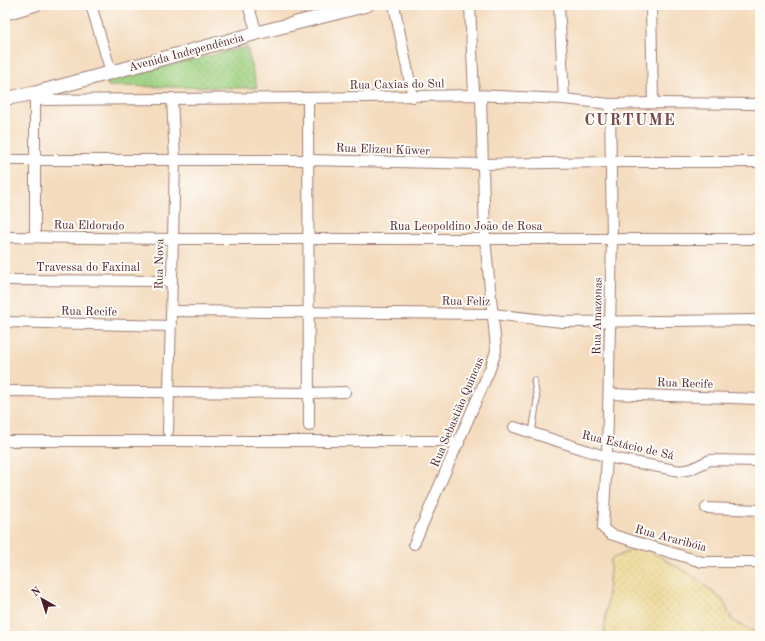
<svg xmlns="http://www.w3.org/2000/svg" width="765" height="641" font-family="'Old Standard TT',serif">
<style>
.grass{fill:url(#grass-dots);stroke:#747856}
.sand{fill:url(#sand-dots);stroke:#9c7c64}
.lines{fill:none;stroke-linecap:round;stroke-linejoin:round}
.lane-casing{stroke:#9f7d74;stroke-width:7}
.street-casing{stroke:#9f7d74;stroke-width:12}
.secondary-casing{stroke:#9f7d74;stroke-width:15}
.lane{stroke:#fff;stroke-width:5}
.street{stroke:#fff;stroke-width:10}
.secondary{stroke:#fff;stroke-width:13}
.labels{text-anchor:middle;stroke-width:4;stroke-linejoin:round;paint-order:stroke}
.street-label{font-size:12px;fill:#4a1f2b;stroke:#fdfcf7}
.district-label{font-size:16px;font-weight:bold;letter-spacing:1px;fill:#78494c;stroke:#fdfcf7}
</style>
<defs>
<pattern id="grass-dots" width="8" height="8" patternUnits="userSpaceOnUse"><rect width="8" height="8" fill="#9ed080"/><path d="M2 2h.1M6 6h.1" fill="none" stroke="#8ab26f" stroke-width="1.8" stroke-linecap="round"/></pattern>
<pattern id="sand-dots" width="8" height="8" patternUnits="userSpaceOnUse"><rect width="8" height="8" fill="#eeda9e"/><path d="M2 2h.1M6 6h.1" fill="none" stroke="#cebb88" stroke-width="1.8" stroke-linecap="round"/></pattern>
</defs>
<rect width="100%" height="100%" fill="#fdfcf7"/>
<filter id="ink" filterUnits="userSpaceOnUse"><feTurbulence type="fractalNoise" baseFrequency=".025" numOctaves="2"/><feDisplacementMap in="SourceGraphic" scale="8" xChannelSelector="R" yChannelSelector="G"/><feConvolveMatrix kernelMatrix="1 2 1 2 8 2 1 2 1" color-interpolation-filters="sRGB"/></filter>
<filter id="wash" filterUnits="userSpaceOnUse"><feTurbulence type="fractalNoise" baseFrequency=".012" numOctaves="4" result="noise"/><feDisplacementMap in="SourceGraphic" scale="16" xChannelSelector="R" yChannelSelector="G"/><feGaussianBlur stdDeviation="0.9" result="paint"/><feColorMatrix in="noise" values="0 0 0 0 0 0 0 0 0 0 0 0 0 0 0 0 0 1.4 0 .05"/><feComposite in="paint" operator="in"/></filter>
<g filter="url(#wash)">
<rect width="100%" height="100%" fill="#f4dbbe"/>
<path class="grass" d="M247,47L257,88L108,86L107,80Z"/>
<path class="sand" d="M641,546L690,574L722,599L733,621L760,634V636H604L611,559Z"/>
</g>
<g filter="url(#ink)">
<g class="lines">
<g class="lane-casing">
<path id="lane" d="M532,433L537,400L534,380"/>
</g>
<g class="street-casing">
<g id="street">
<path d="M91,5L111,72"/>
<path d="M248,5L257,33"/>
<path d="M394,5L413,97"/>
<path d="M470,5L474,95"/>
<path d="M559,5L564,99"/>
<path d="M651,5L653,103"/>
<path d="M5,15L38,5"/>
<path d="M308,98L309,426"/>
<path d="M35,100L308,98L474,95L564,99L610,104L653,103L760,104"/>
<path d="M610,104L612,240L607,457L603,528L610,534L702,562H760"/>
<path d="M5,160H308L483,164L611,162H760"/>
<path d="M5,237L172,239H760"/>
<path d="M35,237V93"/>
<path d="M5,280L171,281"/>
<path d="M172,311L493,314L562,322L760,320"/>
<path d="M5,322L171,326"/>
<path d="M5,391L310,393L345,392"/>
<path d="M609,394L760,399"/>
<path d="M514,427L607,457L680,471L691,469L710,460L760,461"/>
<path d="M168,431L175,160L172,98"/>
<path d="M5,441H445L459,443"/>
<path d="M706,508L760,510"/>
<path d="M414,544L490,369L496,351L495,337L485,239L481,96"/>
</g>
</g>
<g class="secondary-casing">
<path id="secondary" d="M5,98L14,97L35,93L257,33L367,5"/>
</g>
<use href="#lane" class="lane"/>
<use href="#street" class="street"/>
<use href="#secondary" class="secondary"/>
</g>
</g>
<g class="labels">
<g class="street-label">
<text transform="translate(186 52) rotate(-15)" y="4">Avenida Independência</text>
<text transform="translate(397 84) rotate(-1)" y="4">Rua Caxias do Sul</text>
<text transform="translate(383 149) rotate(2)" y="4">Rua Elizeu Küwer</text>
<text transform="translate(89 225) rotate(1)" y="4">Rua Eldorado</text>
<text x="466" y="230">Rua Leopoldino João de Rosa</text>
<text transform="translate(159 264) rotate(-89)" y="4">Rua Nova</text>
<text x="88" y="271">Travessa do Faxinal</text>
<text transform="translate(466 301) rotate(1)" y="4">Rua Feliz</text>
<text transform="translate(89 311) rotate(1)" y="4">Rua Recife</text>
<text transform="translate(597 316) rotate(-89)" y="4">Rua Amazonas</text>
<text transform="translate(685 383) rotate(2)" y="4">Rua Recife</text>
<text transform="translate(457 412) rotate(-67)" y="4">Rua Sebastião Quincas</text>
<text transform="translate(628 445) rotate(13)" y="4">Rua Estácio de Sá</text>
<text transform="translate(671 538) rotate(15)" y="4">Rua Araribóia</text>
</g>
<g class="district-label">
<text x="630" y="125">CURTUME</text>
</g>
</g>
<rect width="765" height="641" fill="none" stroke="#fdfcf7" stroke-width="20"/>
<g transform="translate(42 599) rotate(321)" stroke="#fdfcf7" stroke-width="3" paint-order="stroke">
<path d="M0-3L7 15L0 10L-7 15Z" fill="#4a1f2b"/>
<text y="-6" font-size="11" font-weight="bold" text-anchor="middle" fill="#4a1f2b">N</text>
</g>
</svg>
